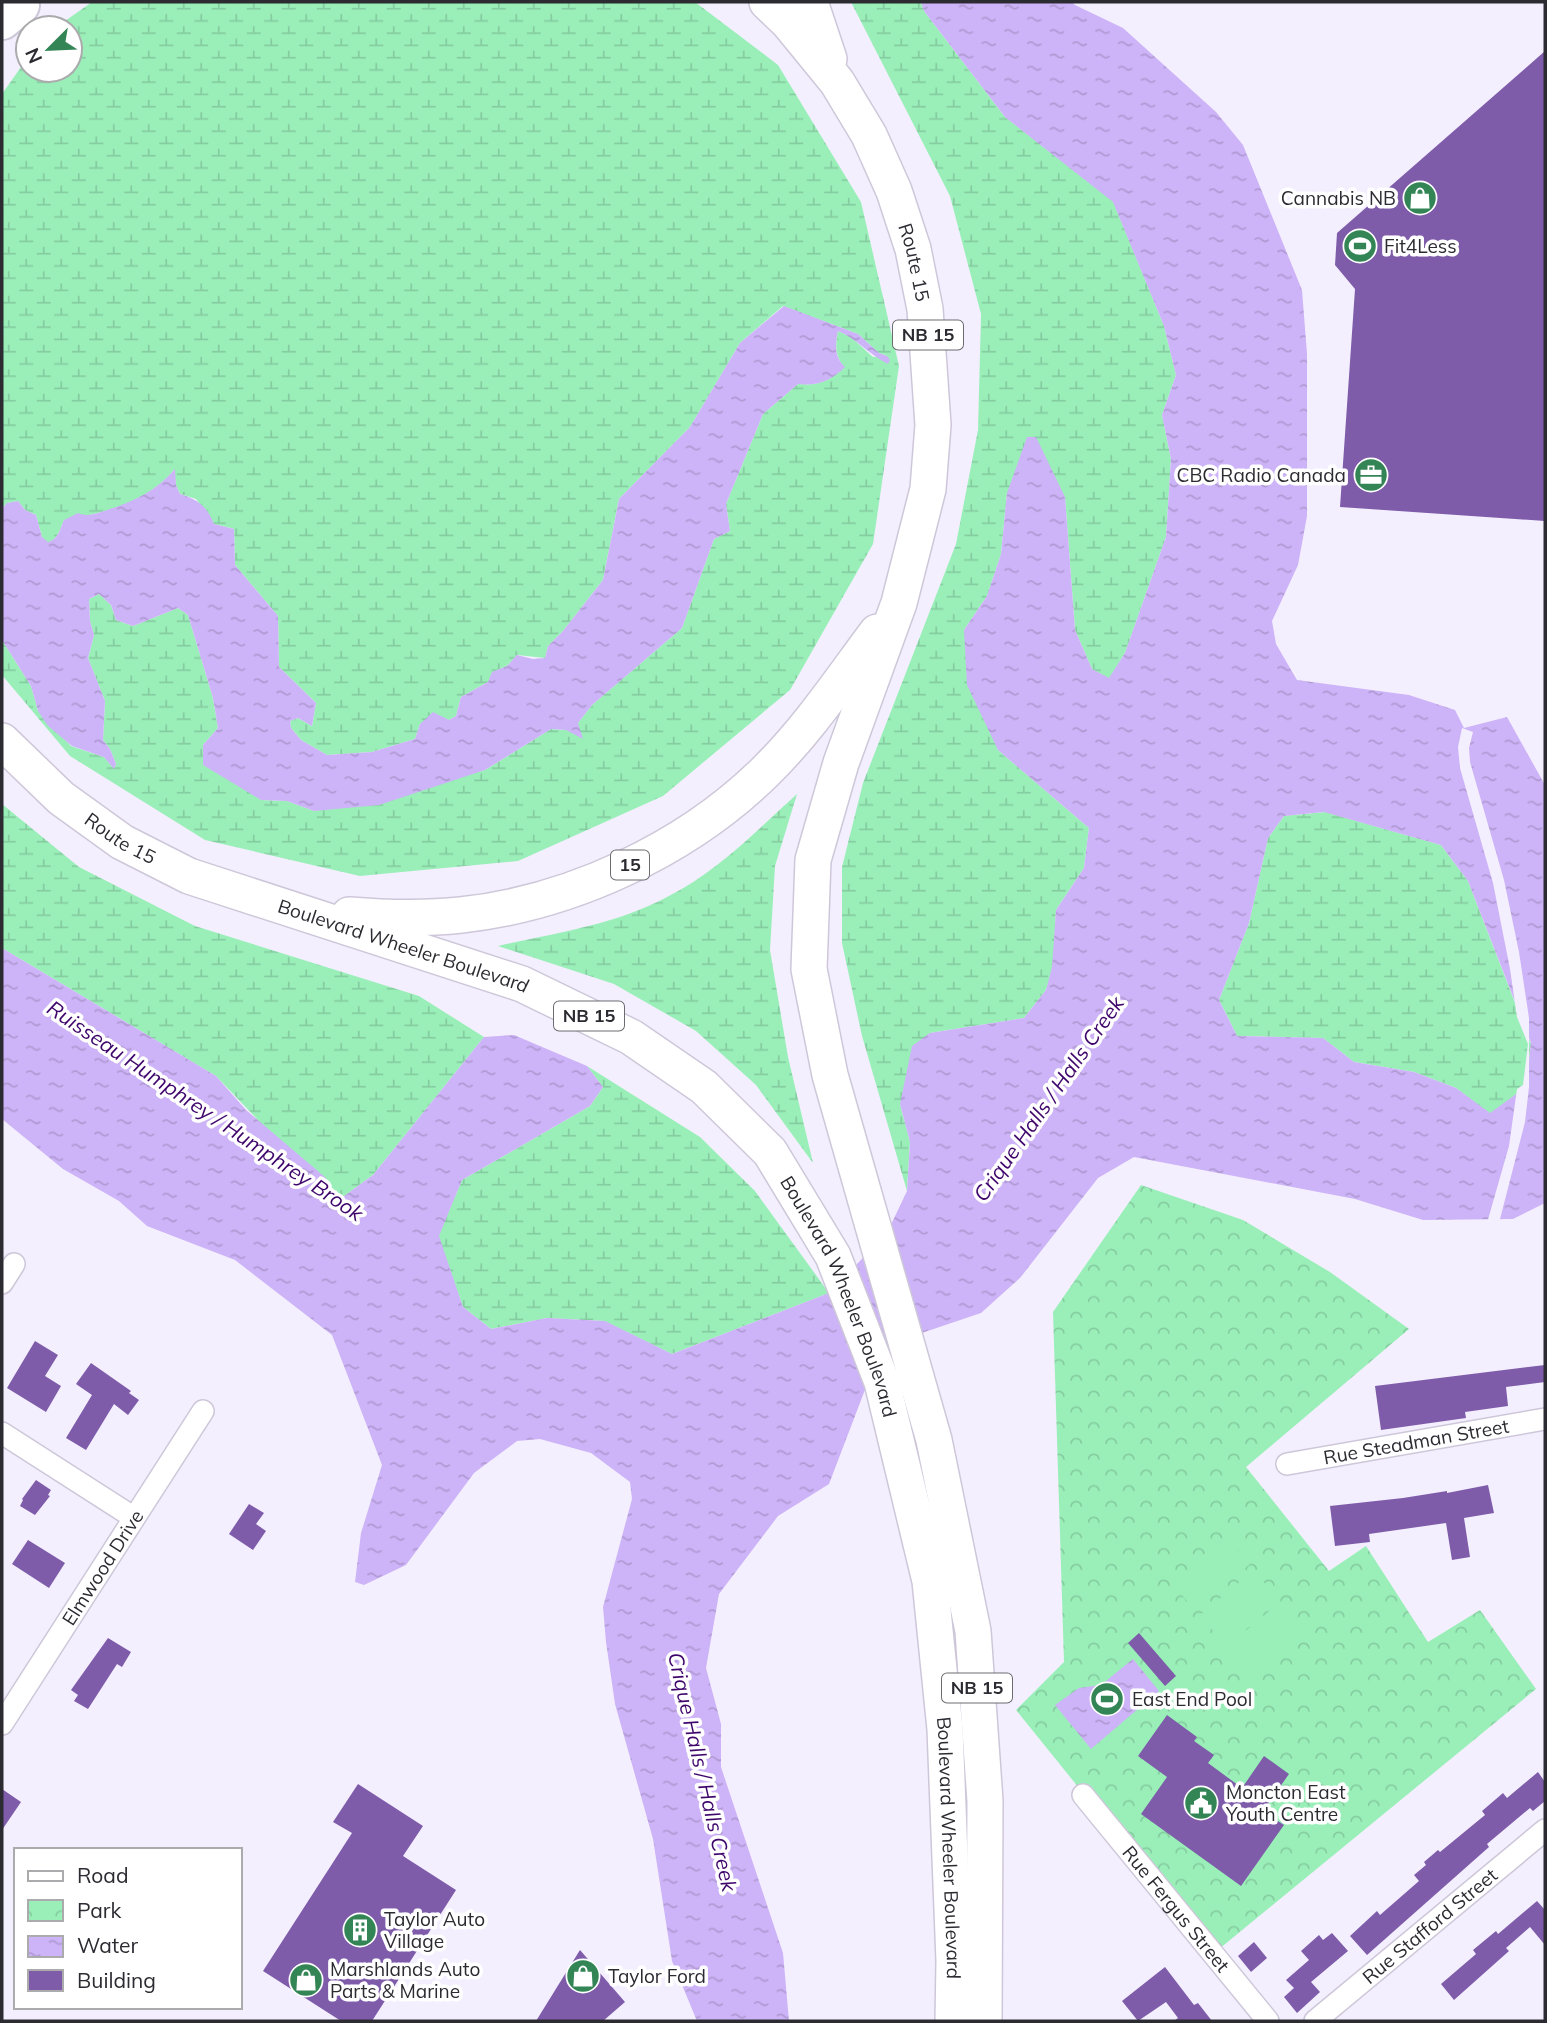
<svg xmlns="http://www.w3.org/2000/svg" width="1547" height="2023" font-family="Mulish,sans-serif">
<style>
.wetland{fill:url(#wetland-marsh)}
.park{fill:url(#park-crowns)}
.garden{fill:#9aefb9}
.water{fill:url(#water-ripples);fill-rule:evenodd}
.pier{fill:#f4effe}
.building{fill:#7e5caa}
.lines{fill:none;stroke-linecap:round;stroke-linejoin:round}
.minor-casing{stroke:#cec7d9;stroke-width:24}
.trunk-casing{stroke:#cec7d9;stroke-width:38}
.motorway-casing{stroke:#cec7d9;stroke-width:42}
.minor{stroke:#fff;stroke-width:21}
.trunk{stroke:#fff;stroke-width:35}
.motorway{stroke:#fff;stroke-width:38}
.labels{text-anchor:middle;stroke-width:7;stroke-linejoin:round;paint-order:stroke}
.shield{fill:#fff;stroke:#6c6b70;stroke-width:2}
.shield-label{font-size:18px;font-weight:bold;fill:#2d2b32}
.poi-label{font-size:19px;fill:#2d2b32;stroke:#fff;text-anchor:start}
.street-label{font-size:19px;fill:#2d2b32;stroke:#fff}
.water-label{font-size:21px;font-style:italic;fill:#3e056b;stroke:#fff}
</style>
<defs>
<pattern id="wetland-marsh" width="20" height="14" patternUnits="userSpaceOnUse" patternTransform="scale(1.75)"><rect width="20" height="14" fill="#9aefb9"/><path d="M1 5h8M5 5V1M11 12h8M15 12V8" fill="none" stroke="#85cda0"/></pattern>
<pattern id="park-crowns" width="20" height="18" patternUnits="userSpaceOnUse" patternTransform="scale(1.75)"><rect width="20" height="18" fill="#9aefb9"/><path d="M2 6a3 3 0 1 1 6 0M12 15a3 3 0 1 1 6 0" fill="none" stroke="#85cda0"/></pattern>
<pattern id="water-ripples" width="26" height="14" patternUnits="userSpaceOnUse" patternTransform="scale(1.75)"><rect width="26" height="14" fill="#cdb3f7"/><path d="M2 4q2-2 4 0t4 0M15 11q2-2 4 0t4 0" fill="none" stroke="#b09ad4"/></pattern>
</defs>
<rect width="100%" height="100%" fill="#f4effe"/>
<g class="wetland">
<path d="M92,2H695L778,65L861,202L899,366L873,544L790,690L663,796L518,861L360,876L205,840L70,756L2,675V640L31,686L38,711L71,746L104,757L114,768L116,764L110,749L103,740L105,701L88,658L94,635L90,621L89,599L99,594L111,605L116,620L133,626L178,608L188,615L213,698L218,728L203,745L261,800L287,801L314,811L485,770L551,729L566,730L578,723L592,705L682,628L714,539L730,531L726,504L763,414L798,384C817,386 831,381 844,367C835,356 835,345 838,331L851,337L873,357L887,356L879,353L858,334L783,306L740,343L690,427L619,499L603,580L563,631L548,646L545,658L517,655L507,666L493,672L488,682L461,697L456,716L449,720L420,724L415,739L372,752L327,755L301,740L291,728L290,721L298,718L312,726L316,703L279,667L278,616L235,565L234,529L214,524L196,499L180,494L176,485L174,470C146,503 105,513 64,520C60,529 58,540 47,543L42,537L36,515L25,510L18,501L7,503L2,509V94L28,57V70H70V28H55Z"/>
<path d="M851,2H921L924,11L1005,117L1113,201L1164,326L1176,375L1162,415L1171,459L1166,537L1125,653L1109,679L1092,669L1075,630L1065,497L1007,493L1001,554L987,596L964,630L998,750L1089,828L1084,868L1056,910L1053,967L1046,990L1024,1018L930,1033L900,1104L910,1142L907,1191L862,1036L842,943V867L863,783L956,544L978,430L981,314L950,196Z"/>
<path d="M797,794L775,866L770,950L788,1057L813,1163L756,1085L696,1031L614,984L498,946C555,933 615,925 667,897C717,872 756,831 797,794Z"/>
<path d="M2,804L79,867L195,926L419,996L484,1037L373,1175L336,1202L216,1076L2,948Z"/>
<path d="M1325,812L1441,845L1468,881L1531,1044L1526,1087L1490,1114L1456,1088L1414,1072L1354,1062L1323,1038L1237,1036L1219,1000L1249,923L1268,838L1284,816Z"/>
<path d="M587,1066L700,1137L755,1191L829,1293L672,1354L604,1321L547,1318L491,1329L463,1307L438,1237L462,1180L590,1106L603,1087Z"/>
</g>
<path class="park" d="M1141,1185L1243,1220L1330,1272L1409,1329L1246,1467L1329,1571L1366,1546L1428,1642L1480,1610L1536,1689L1213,1954L1016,1710L1064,1662L1053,1312Z"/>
<g class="garden">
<path d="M1228,1538L1250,1564L1195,1610L1173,1585Z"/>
<path d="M1254,1570L1277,1598L1223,1643L1200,1615Z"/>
<path d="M1279,1603L1305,1633L1251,1678L1226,1647Z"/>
</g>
<g class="water">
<path d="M921,2H1072L1075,5L1123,28L1216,112L1243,145L1302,290L1307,354V516L1298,565L1272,621L1276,644L1297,680L1409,695L1455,710L1464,728L1507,717L1545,785V1203L1513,1219L1423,1220L1355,1199L1134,1157L1098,1178L1020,1278L981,1313L892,1343L871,1374L829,1484L778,1516L719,1594L706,1668L721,1724V1767L783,1953L789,2021H697L672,1961L653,1839L615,1704L606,1642L603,1607L632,1499L630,1482L591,1453L540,1439L517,1441L474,1473L406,1565L364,1585L355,1582L361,1533L382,1465L332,1335L235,1260L147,1226L119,1201L63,1169L2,1119V948L216,1076L246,1110L326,1178L336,1202L373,1175L484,1037L514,1035L587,1066L603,1087L590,1106L462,1180L439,1236L463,1307L491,1329L547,1318L605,1321L672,1354L829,1293L887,1233L907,1191L910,1142L900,1104L912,1046L930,1033L1024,1018L1046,990L1052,967L1056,910L1084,868L1089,828L998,750L967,685L964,630L987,596L1001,554L1007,493L1027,437H1036L1065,497L1075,630L1092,669L1109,678L1125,653L1166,537L1171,459L1162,415L1176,375L1164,326L1113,202L1005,117L924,11ZM1324,812L1441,845L1468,881L1531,1043L1526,1087L1490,1113L1456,1088L1414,1072L1354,1062L1323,1038L1237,1036L1219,1000L1249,923L1268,838L1284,816Z"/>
<path d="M784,306L858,334L879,353L887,356L890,360L888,364C870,355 857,339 838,331C835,344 834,357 845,367C831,381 818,386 798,384L763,414L726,504L730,531L714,539L682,628L592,705L578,723L583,739L566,730L551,729L485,770L379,805L314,811L287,801L261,800L203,765V745L218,728L213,698L188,615L178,608L133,626L116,620L111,605L99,594L89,599L90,621L94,635L88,658L105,701L103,740L110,749L116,764L114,769L104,757L72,746L48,726L38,711L31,686L2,640V509L7,503L18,501L25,510L36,515L42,537L48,542C58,540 60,529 64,520L78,513C88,517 94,514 104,511C133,502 155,492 175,469L176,485L180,494C198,500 207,506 214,524L234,529L235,565L278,616L279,667L316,703L312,726L298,718L290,721L291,728L301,740L327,755L372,752L415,739L420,724L433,712L449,720L456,716L461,697L488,682L492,672L507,666L517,655L533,659L545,658L548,646L563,631L603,580L619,499L690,427L740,343Z"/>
<path d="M1133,1659L1159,1691L1091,1749L1055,1705L1079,1688L1101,1685Z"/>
</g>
<path class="pier" d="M1462,728L1473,732L1469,748L1470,762L1504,880L1519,952L1529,1018V1087L1525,1122L1499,1223H1487L1509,1146L1517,1089L1523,1085L1528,1044L1517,1017L1510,969L1493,883L1460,768L1458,747Z"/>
<g class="building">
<path d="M1545,51V521L1340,507L1355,289L1335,265L1337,233Z"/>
<path d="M35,1341L58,1355L45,1376L61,1386L46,1412L7,1388Z"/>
<path d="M91,1363L131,1391L129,1393L139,1400L128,1415L114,1404L86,1450L66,1438L92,1395L76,1384Z"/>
<path d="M1545,1365V1382L1506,1387L1508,1406L1465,1412L1466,1418L1381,1430L1375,1386Z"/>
<path d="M36,1480L51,1490L48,1495L50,1496L35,1515L20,1506L23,1500L22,1499Z"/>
<path d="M1488,1485L1494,1513L1464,1518L1470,1557L1452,1560L1446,1523L1369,1534L1370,1542L1335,1546L1330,1506L1403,1498L1447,1491V1493Z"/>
<path d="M249,1504L264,1513L256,1524L266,1531L253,1550L229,1534Z"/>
<path d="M28,1540L65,1563L49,1588L12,1564Z"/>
<path d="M1139,1633L1176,1676L1165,1686L1128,1643Z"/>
<path d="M108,1638L131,1652L122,1667L117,1664L88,1709L74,1701L78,1695L71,1690Z"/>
<path d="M1167,1715L1197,1737L1194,1741L1214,1755L1208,1763L1242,1788L1264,1756L1289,1774L1263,1811L1284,1825L1241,1886L1141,1814L1167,1777L1138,1756Z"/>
<path d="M1538,1772L1545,1782V1801L1533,1811L1530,1808L1487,1844L1489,1847L1367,1955L1350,1936L1377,1911L1380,1915L1419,1881L1414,1875L1426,1865L1424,1862L1438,1850L1440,1852L1485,1815L1482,1811L1503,1793L1507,1798Z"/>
<path d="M358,1784L423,1826L403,1856L456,1890L372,2021H341L263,1971L352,1833L333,1822Z"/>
<path d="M2,1789L21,1802L2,1830Z"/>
<path d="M1537,1901L1545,1910V1945L1530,1927L1506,1948L1509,1951L1454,2000L1441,1984L1476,1954L1473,1950L1496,1931L1498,1934Z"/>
<path d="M1332,1933L1348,1951L1311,1982L1320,1992L1297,2013L1284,1997L1294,1988L1286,1980L1309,1960L1301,1951L1319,1935L1323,1940Z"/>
<path d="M1254,1942L1267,1958L1251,1972L1238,1956Z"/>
<path d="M580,1950L625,2002L603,2021H536Z"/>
<path d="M1165,1967L1194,2005L1198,2003L1212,2021H1174L1178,2018L1166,2002L1138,2021L1122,2001Z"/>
</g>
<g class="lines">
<g class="minor-casing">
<g id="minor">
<path d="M2,1283L14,1264"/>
<path d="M2,1433L133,1517"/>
<path id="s1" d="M1287,1464L1545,1419"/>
<path id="s2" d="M2,1724L203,1411"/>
<path id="s3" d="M1083,1795L1268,2021"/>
<path id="s4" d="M1315,2021L1545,1830"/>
</g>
</g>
<g class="trunk-casing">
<g id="trunk">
<path id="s5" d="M767,2L788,22L837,82L869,135L894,191L913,249L925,309L933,425L928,489L899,603L841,763L813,860L809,969L830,1075L934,1440L973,1631L985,1801L984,2021"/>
<path d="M810,2L829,59"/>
<path id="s6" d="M2,741L61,798L122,842L189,876L522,984L631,1037L704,1087L770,1152L833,1256L882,1382L930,1581L945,1729L954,1961L953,2021"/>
<path d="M349,915C386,918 424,919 461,915C571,903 685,850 764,773C808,730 841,680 877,632"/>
</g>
</g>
<g class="motorway-casing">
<path id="motorway" d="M2,20L20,5"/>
</g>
<use href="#minor" class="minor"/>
<use href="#trunk" class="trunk"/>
<use href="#motorway" class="motorway"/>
</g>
<defs>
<g id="shop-disc" transform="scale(1.75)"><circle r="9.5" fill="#338556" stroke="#fff"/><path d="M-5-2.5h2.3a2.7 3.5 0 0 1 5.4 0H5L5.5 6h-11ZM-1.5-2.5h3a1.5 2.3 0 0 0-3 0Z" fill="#fff"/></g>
<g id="stadium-disc" transform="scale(1.75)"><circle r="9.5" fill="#338556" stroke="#fff"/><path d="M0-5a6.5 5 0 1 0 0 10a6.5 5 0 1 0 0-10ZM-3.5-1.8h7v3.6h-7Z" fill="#fff"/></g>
<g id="office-disc" transform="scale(1.75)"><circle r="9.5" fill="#338556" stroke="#fff"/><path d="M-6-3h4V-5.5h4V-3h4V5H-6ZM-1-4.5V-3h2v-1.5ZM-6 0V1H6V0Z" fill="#fff"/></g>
<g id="civic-disc" transform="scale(1.75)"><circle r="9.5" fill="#338556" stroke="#fff"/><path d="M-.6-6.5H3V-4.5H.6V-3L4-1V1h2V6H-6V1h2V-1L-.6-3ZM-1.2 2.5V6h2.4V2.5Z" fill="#fff"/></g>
<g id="building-disc" transform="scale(1.75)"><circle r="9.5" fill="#338556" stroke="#fff"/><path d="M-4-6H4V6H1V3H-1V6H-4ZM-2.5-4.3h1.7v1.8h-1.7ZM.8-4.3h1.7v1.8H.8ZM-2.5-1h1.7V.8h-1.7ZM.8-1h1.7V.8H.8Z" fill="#fff"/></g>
</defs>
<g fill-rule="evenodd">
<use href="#shop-disc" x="1420" y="198"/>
<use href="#stadium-disc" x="1360" y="246"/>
<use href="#office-disc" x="1371" y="475"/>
<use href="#stadium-disc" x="1107" y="1699"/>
<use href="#civic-disc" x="1201" y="1803"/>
<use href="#building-disc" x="360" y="1930"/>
<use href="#shop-disc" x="583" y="1976"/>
<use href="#shop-disc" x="306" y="1980"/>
</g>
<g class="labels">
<g class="shield">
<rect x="893" y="320.5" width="70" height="29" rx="5"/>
<rect x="611" y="850.5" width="38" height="29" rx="5"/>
<rect x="554" y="1001.5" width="70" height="29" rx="5"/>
<rect x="942" y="1673.5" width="70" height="29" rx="5"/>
</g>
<g class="shield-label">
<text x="928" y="341">NB 15</text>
<text x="630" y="871">15</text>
<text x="589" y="1022">NB 15</text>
<text x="977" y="1694">NB 15</text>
</g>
<g class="poi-label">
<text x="1396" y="205" text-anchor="end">Cannabis NB</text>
<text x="1384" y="253">Fit4Less</text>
<text x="1346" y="482" text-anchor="end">CBC Radio Canada</text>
<text x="1132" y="1706">East End Pool</text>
<text x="1226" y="1799">Moncton East<tspan x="1226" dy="22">Youth Centre</tspan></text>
<text x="384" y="1926">Taylor Auto<tspan x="384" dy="22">Village</tspan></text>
<text x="330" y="1976">Marshlands Auto<tspan x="330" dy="22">Parts &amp; Marine</tspan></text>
<text x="608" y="1983">Taylor Ford</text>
</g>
<g class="street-label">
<text dy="7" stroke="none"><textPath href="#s5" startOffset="304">Route 15</textPath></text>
<text dy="7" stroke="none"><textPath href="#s6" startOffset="154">Route 15</textPath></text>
<text dy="7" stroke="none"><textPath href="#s6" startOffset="458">Boulevard Wheeler Boulevard</textPath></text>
<text dy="7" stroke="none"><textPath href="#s6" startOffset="1046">Boulevard Wheeler Boulevard</textPath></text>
<text dy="7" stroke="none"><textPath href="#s1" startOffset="131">Rue Steadman Street</textPath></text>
<text dy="7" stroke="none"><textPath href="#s2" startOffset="186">Elmwood Drive</textPath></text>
<text dy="7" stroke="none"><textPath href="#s6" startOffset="1614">Boulevard Wheeler Boulevard</textPath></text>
<text dy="7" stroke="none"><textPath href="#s3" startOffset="147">Rue Fergus Street</textPath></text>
<text dy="7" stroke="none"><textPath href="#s4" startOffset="149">Rue Stafford Street</textPath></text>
</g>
<g class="water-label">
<text transform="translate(1049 1099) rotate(-55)" y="7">Crique Halls / Halls Creek</text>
<text transform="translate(205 1111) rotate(34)" y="7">Ruisseau Humphrey / Humphrey Brook</text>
<text transform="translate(702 1772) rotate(77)" y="7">Crique Halls / Halls Creek</text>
</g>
</g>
<rect width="1547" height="2023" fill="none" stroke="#2d2b32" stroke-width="7"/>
<rect x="14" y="1848" width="228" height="161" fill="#ffffff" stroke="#abaaad" stroke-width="2"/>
<rect x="28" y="1871" width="35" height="10" fill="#ffffff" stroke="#abaaad" stroke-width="2"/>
<text x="77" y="1883" font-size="21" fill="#2d2b32">Road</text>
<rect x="28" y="1900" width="35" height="21" fill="url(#park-crowns)" stroke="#abaaad" stroke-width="2"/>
<text x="77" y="1918" font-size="21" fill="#2d2b32">Park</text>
<rect x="28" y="1936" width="35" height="21" fill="url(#water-ripples)" stroke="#abaaad" stroke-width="2"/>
<text x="77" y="1953" font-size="21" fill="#2d2b32">Water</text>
<rect x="28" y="1970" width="35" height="21" fill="#7e5caa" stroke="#abaaad" stroke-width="2"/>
<text x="77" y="1988" font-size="21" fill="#2d2b32">Building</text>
<g transform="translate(49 49) rotate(246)"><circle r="33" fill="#ffffff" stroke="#abaaad" stroke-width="2"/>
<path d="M0-5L12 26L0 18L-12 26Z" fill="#338556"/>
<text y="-10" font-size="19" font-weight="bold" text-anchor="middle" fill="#2d2b32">N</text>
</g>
</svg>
